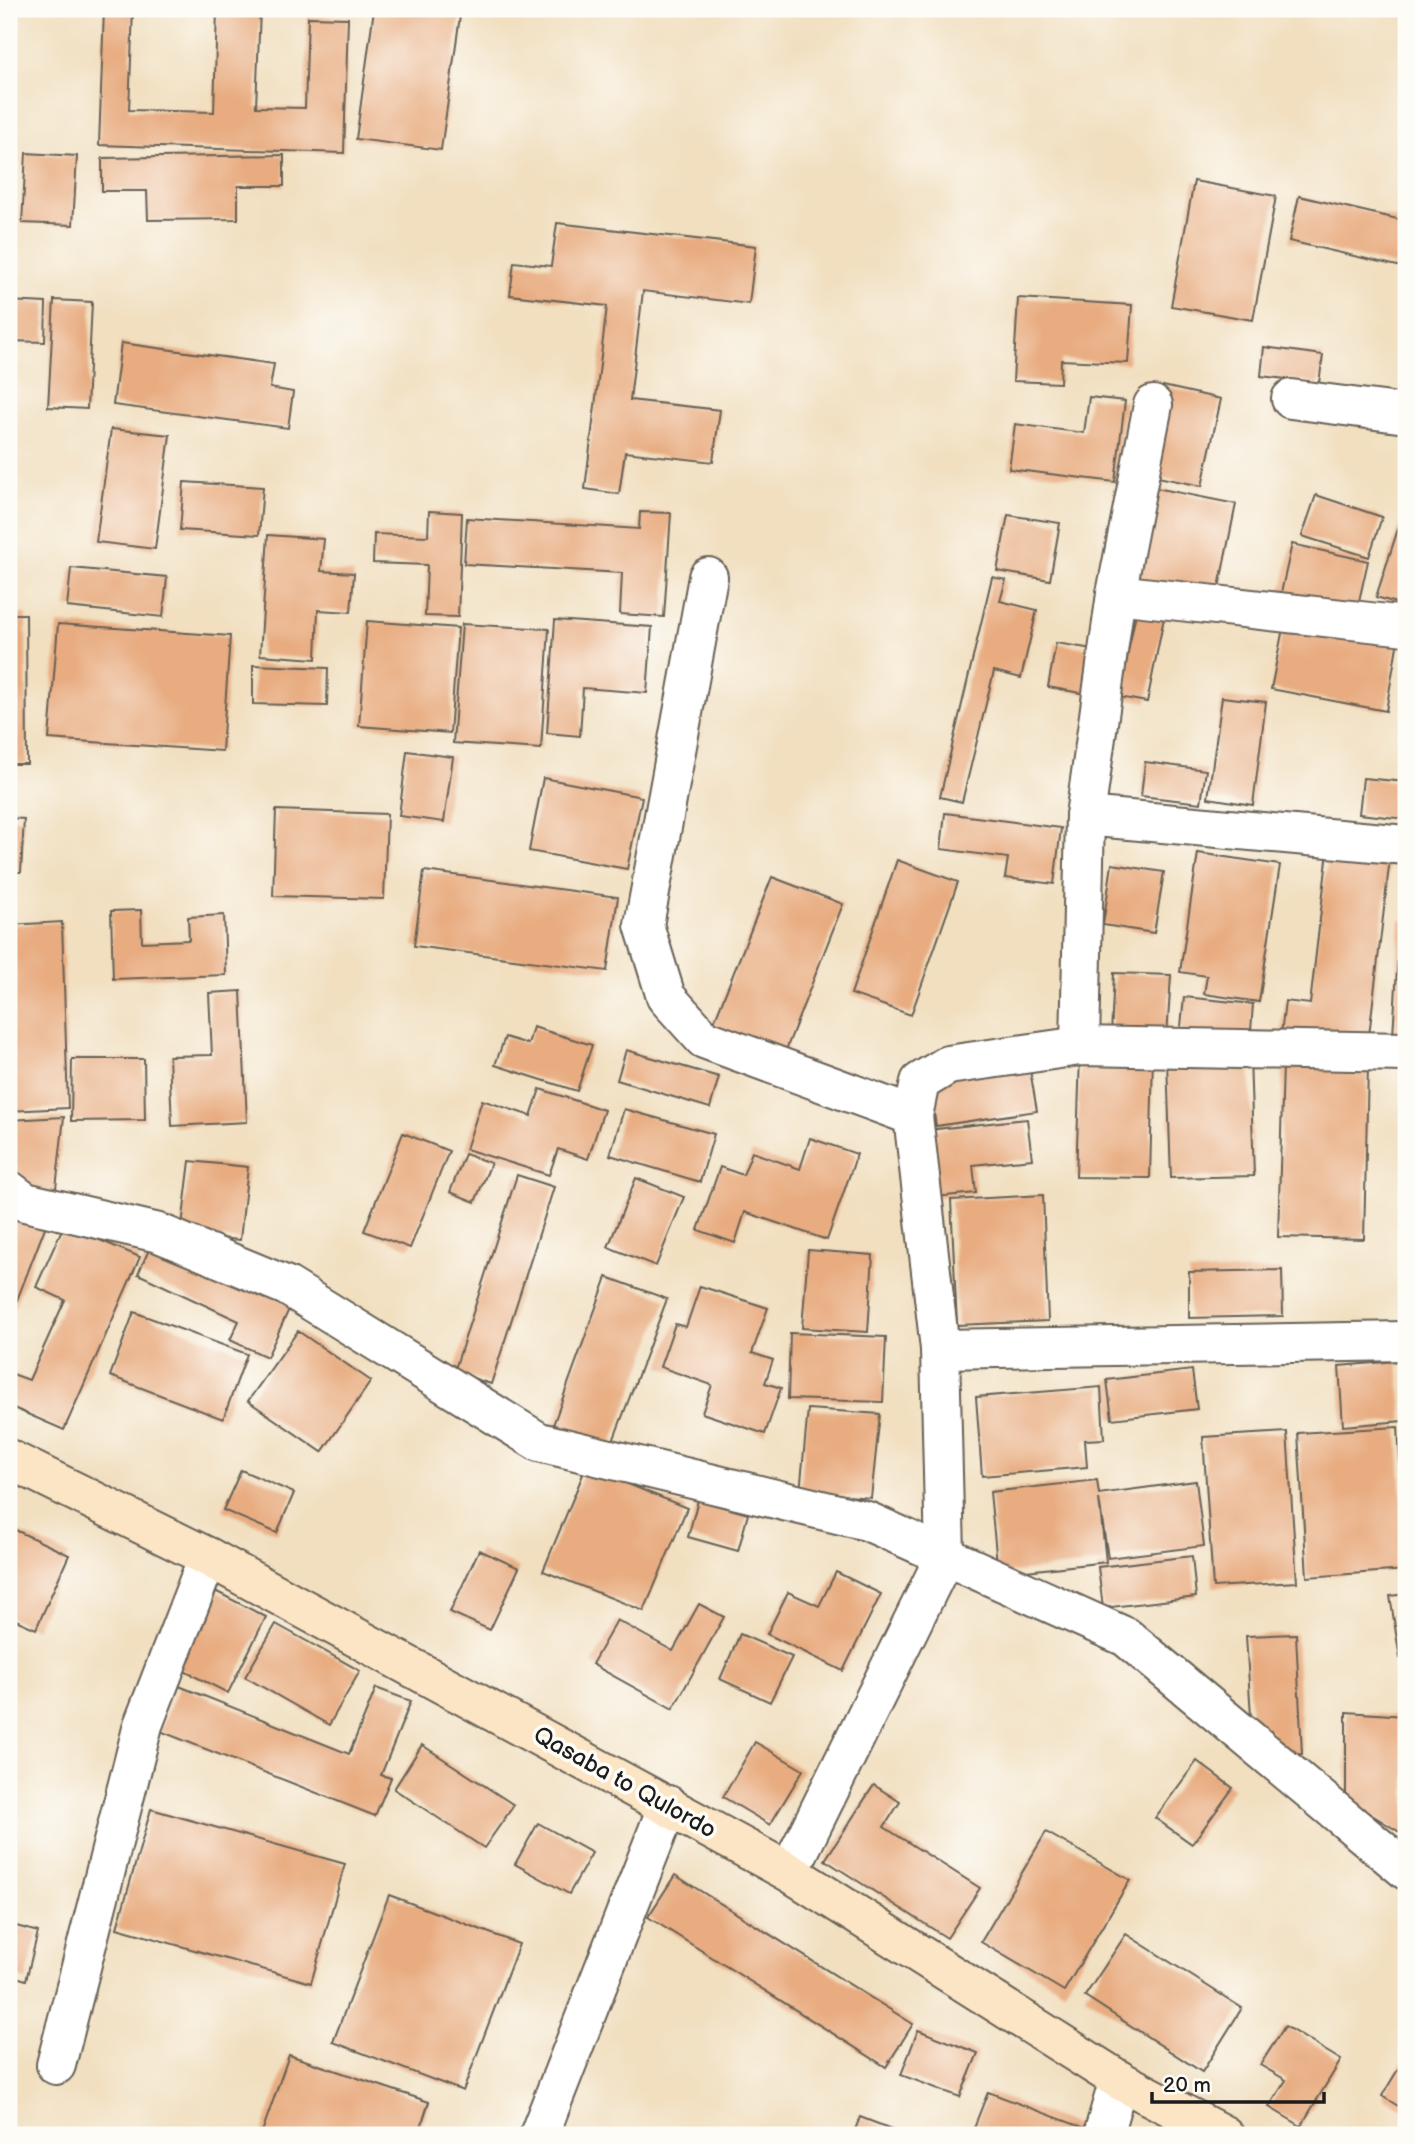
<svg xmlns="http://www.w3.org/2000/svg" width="1415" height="2144" font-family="'Balsamiq Sans',sans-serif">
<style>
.building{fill:#e8ac80}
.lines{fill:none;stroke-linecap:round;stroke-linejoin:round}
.street-casing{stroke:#676055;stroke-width:42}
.secondary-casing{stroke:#676055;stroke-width:42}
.street{stroke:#fff;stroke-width:38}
.secondary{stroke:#fce5c4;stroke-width:38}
.labels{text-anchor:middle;stroke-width:7;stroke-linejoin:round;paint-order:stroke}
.street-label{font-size:24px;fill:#1c1c1c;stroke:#fdfcf7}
</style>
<rect width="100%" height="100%" fill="#fdfcf7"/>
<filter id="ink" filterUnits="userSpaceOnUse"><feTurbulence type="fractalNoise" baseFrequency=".0143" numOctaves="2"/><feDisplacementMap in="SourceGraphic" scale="14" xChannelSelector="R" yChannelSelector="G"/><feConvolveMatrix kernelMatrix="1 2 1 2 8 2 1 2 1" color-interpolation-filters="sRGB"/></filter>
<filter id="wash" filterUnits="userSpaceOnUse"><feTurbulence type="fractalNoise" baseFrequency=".00686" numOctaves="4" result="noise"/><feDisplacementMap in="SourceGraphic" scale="28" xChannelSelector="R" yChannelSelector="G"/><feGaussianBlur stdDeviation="1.57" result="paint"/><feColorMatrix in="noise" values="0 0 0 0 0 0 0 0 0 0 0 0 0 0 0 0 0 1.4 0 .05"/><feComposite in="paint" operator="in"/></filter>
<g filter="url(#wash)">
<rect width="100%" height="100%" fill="#f1dfc0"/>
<g id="blocks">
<g class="building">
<path d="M104,9H133L129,110L214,112L217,9H260L256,107L305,108L308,17L348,18L344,153L99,145Z"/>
<path d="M374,9H461L441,150L356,139Z"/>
<path d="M9,31H13L15,162H9Z"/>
<path d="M26,153L77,156L73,225L22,223Z"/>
<path d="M284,155V186H238V219L148,220L147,191H102V158Z"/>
<path d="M1194,181L1276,196L1253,320L1171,306Z"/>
<path d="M1299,196L1406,221V268L1289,241Z"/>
<path d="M557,223L756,246L749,304L643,291L630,400L720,410L713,462L625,452L619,494L585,489L607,306L510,295L514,262L551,266Z"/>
<path d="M1018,298L1132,305L1128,363L1061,360L1060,383L1013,381Z"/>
<path d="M54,300L92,302L87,409L48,407Z"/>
<path d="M9,301L46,303L45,342L9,341Z"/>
<path d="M121,343L274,364L270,388L293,392L288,428L113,405Z"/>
<path d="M1264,347L1323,355L1319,383L1261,376Z"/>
<path d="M1163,386L1221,399L1202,486L1143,474Z"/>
<path d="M1089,397L1125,401L1115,482L1009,469L1015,424L1084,433Z"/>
<path d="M111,429L170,435L155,549L96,542Z"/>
<path d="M184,482L263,487L259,535L180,530Z"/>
<path d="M1146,486L1236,504L1216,602L1126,584Z"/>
<path d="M1316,495L1382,517L1369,557L1302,536Z"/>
<path d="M429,511L462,513L458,617L425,616L427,565L373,563L374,534L428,536Z"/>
<path d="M640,512L671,513L664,617L620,614L622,573L464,564L467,518L639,529Z"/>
<path d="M1008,515L1060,523L1050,580L997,571Z"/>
<path d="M1400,523L1406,524V606L1376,597Z"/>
<path d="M268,535L324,539L321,571L354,573L351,612L318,610L316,659L260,655Z"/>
<path d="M1292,544L1368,561L1357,610L1281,593Z"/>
<path d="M71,568L167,577L163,617L67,607Z"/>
<path d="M992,577L1006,580L1000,601L1037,610L1021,678L994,671L962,802L940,797Z"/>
<path d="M1136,613L1164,618L1147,702L1119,697Z"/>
<path d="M1286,613L1399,634L1386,711L1271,689Z"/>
<path d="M9,614H26L27,764H9Z"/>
<path d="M555,620L652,627L647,693L583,688L580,736L547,733Z"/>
<path d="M367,621L458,628L450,733L359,726Z"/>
<path d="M58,624L230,636L222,751L49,739Z"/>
<path d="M462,624L549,629L541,749L453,743Z"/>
<path d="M1056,643L1099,650L1091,695L1048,687Z"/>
<path d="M253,665L328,668L327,706L253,704Z"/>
<path d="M1222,697L1266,702L1253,805L1208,798Z"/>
<path d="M407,751L453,757L444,822L399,816Z"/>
<path d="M1145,762L1206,770L1201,803L1141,796Z"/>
<path d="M543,778L642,797L627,869L529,851Z"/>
<path d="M1363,778L1406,782V819L1359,814Z"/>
<path d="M276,810L387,814L384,899L273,896Z"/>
<path d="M945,813L1061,828L1054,884L1005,878L1008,858L941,849Z"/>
<path d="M9,818L24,819L21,872H9Z"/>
<path d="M1328,851L1390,858L1368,1044L1281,1035L1285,1001L1310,1004Z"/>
<path d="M1198,853L1280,865L1259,1002L1204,994L1207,976L1180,972Z"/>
<path d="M897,860L958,882L911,1015L851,994Z"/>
<path d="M1112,864L1164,872L1154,933L1103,925Z"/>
<path d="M424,871L618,897L607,971L414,946Z"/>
<path d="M772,877L843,904L784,1055L712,1027Z"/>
<path d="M141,910L142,942L189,940L188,917L224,915L226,975L113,979L111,911Z"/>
<path d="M1400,919L1406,920V1037L1393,1036Z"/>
<path d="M62,922L68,1108L9,1111V925Z"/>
<path d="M1114,973L1171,975L1167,1037L1111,1035Z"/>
<path d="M241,991L247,1122L172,1126L169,1056L212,1055L209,993Z"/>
<path d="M1184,997L1253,1004L1250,1044L1180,1036Z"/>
<path d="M533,1027L592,1045L577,1091L495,1065L505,1037L528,1044Z"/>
<path d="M626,1050L719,1077L710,1108L617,1080Z"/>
<path d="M1080,1055L1153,1056L1150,1178L1076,1177Z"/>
<path d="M1250,1057L1254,1176L1171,1178L1167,1060Z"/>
<path d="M72,1059H144L145,1120L71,1121Z"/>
<path d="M1029,1064L1037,1111L936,1126L929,1081Z"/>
<path d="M1283,1064L1368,1066L1364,1239L1278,1237Z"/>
<path d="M540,1089L604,1110L588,1159L558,1149L549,1175L466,1149L482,1100L531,1116Z"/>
<path d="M624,1109L714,1134L700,1182L610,1155Z"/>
<path d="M64,1117L55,1197L9,1178V1120Z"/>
<path d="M1027,1119L1032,1159L973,1165L976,1193L935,1197L928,1130Z"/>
<path d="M403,1133L449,1151L410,1248L364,1231Z"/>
<path d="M810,1138L857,1154L827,1240L745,1212L735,1243L698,1230L720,1167L743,1175L752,1152L800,1169Z"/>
<path d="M465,1154L491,1163L475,1202L450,1192Z"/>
<path d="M190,1161L248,1167L240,1240L181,1234Z"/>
<path d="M517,1175L554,1187L491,1384L454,1372Z"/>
<path d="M636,1178L684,1197L656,1266L608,1247Z"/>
<path d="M1043,1195L1048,1321L957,1325L951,1200Z"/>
<path d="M9,1202L49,1217L9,1321Z"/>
<path d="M64,1225L140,1257L64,1430L9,1406V1377L10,1373L29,1380L65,1300L36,1287Z"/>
<path d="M153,1241L291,1305L267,1357L230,1340L239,1321L138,1274Z"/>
<path d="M808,1250L873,1255L868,1332L802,1328Z"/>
<path d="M1282,1270L1283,1316L1189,1318V1272Z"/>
<path d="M607,1277L667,1299L610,1449L552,1428Z"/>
<path d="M700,1286L768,1308L752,1353L773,1360L765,1383L781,1388L765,1434L702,1413L712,1385L660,1367L675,1324L686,1327Z"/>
<path d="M134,1312L247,1354L223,1419L110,1376Z"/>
<path d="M298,1331L371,1381L322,1452L248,1401Z"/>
<path d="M790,1333L886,1337L883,1402L788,1399Z"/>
<path d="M1398,1361L1403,1421L1343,1426L1339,1366Z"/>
<path d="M1192,1370L1197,1409L1112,1419L1107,1380Z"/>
<path d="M1101,1387L1104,1439L1085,1440L1087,1467L982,1476L976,1397Z"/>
<path d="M808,1409L880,1414L871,1498L800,1492Z"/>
<path d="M1398,1427L1406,1570L1307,1577L1298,1433Z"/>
<path d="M1287,1432L1297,1582L1213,1587L1203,1437Z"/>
<path d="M586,1467L687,1508L644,1611L543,1571Z"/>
<path d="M241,1470L294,1493L277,1533L223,1510Z"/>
<path d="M1097,1480L1099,1494L1196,1481L1204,1546L1108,1558L1099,1499L1106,1562L998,1574L990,1492Z"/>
<path d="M698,1500L748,1514L738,1551L688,1537Z"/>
<path d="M9,1527L69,1555L36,1629L9,1617Z"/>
<path d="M479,1550L519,1568L490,1630L450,1612Z"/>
<path d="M1192,1556L1196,1597L1103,1608L1098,1567Z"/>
<path d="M836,1572L881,1594L843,1671L767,1634L788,1592L819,1606Z"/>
<path d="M213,1590L266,1617L228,1693L174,1666Z"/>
<path d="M1406,1594V1657L1400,1658L1390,1596Z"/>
<path d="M699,1604L724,1617L673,1709L592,1664L617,1620L673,1651Z"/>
<path d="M276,1624L360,1671L329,1725L245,1677Z"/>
<path d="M740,1634L792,1657L770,1702L720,1679Z"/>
<path d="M1296,1634L1302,1754L1273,1755L1272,1731L1252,1733L1246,1636Z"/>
<path d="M179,1686L349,1754L376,1688L411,1701L381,1775L391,1778L375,1816L160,1731Z"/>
<path d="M1346,1712L1406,1716V1836L1346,1799Z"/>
<path d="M755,1742L803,1770L770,1825L723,1797Z"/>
<path d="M422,1745L514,1805L484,1848L394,1789Z"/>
<path d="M1197,1761L1233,1788L1192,1844L1155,1818Z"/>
<path d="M874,1785L900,1802L884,1827L980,1888L947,1938L825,1860Z"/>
<path d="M151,1809L345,1864L311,1983L117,1928Z"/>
<path d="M538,1823L592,1853L569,1894L515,1864Z"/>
<path d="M1046,1832L1130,1880L1064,1991L981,1942Z"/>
<path d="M675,1875L913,2024L886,2067L648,1917Z"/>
<path d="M389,1895L519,1944L463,2091L333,2042Z"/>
<path d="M9,1924L38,1932L26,1980L13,1976L10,1988Z"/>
<path d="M1126,1934L1242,2008L1202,2072L1085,1996Z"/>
<path d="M1285,2026L1341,2060L1301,2126L1269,2107L1286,2080L1260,2065Z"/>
<path d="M918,2030L978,2053L960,2097L901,2075Z"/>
<path d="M289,2055L429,2102L418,2135H261Z"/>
<path d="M1406,2056V2111L1382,2096Z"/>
<path d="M988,2092L1087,2129L1085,2135H971Z"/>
<path d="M860,2117L907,2135H853Z"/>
</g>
</g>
</g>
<g filter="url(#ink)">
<use href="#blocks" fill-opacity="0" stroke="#676055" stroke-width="2"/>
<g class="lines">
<g class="street-casing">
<g id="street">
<path d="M1291,399L1406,414"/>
<path d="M708,577L644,925L666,997L704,1039L913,1116"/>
<path d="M1116,594L1406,626"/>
<path d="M1085,816L1406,845"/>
<path d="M1080,1046L1085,816L1116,594L1153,405"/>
<path d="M9,1190L25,1202L159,1233L287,1286L539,1442L867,1521L1126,1637L1406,1870"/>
<path d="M940,1349L1406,1341"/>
<path d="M789,1872L945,1556L940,1349L913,1116L920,1082L948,1065L1080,1046L1406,1052"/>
<path d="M56,2065L143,1725L208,1557"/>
<path d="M539,2135L668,1805"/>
<path d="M1103,2135L1119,2080"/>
</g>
</g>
<g class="secondary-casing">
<path id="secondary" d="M9,1459L208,1557L789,1872L1119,2080L1224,2135"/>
</g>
<use href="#street" class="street"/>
<use href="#secondary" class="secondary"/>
</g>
</g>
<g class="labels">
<g class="street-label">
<text transform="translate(625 1782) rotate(29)" y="8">Qasaba to Qulordo</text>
</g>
</g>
<rect width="1415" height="2144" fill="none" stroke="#fdfcf7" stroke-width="35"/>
<path d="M1152 2092v10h172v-10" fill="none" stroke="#1c1c1c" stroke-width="3.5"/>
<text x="1163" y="2092" font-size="21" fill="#1c1c1c" stroke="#fdfcf7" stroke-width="5" paint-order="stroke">20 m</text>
</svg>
